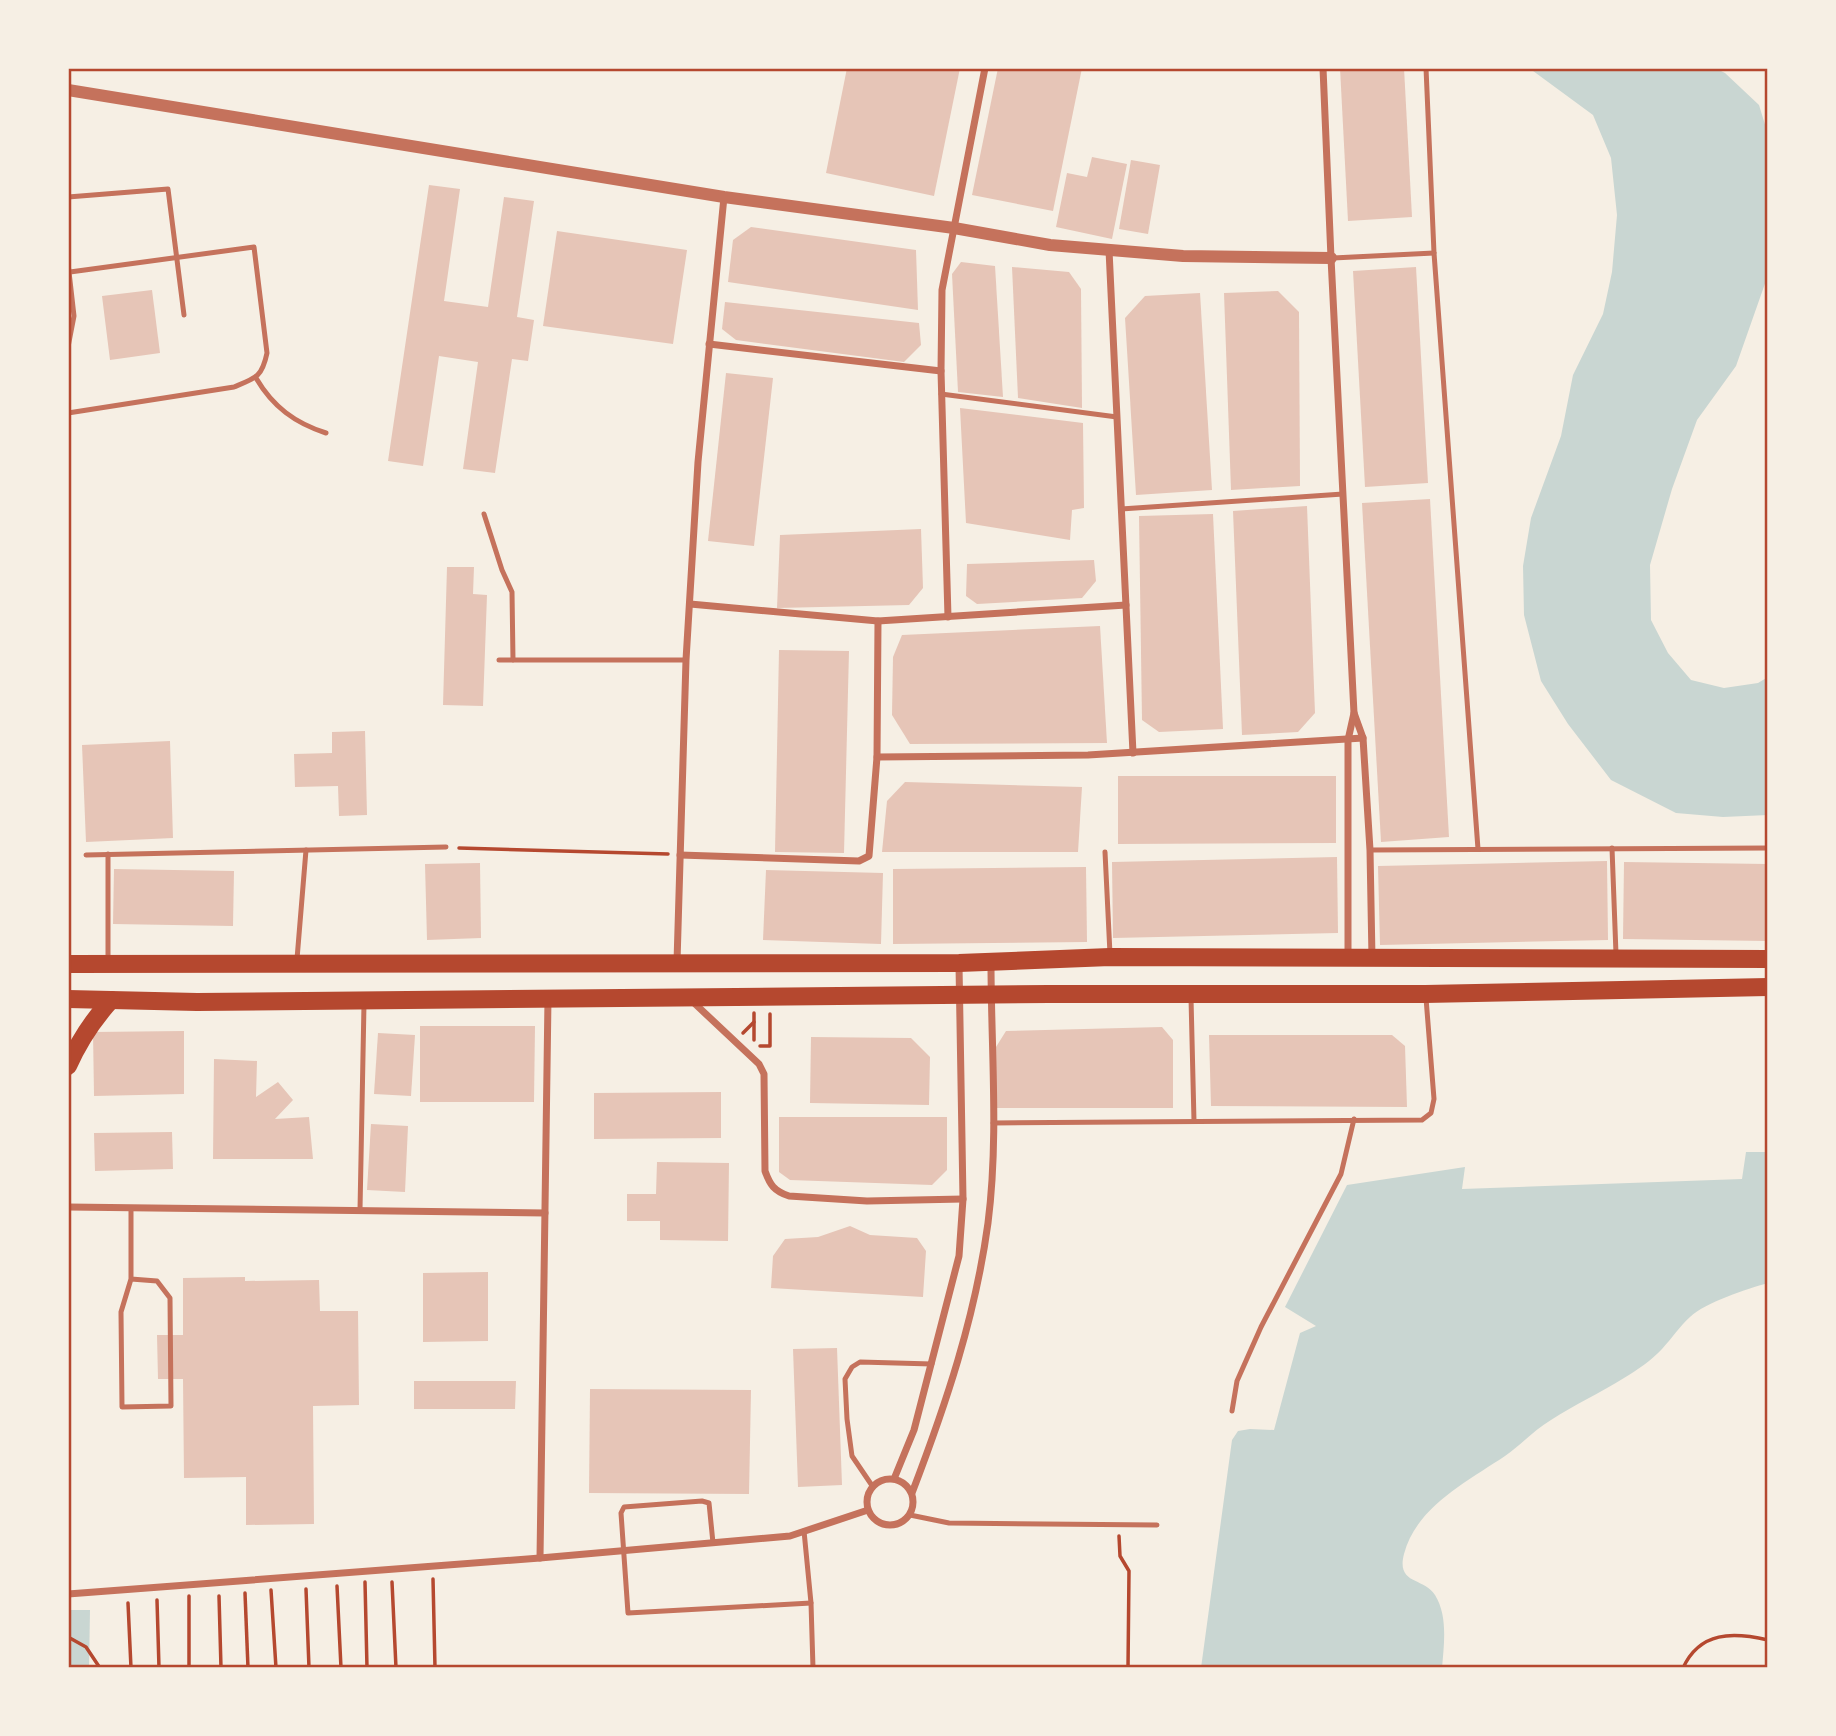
<svg xmlns="http://www.w3.org/2000/svg" width="1836" height="1736" font-family="Roboto,sans-serif">
<style>
.water{fill:#c9d6d2}
.building{fill:#e6c5b7}
.lines{fill:none;stroke-linecap:round;stroke-linejoin:round}
.path{stroke:#b5482f;stroke-width:3.5}
.service{stroke:#c5725c;stroke-width:5}
.minor{stroke:#c5725c;stroke-width:7}
.tertiary{stroke:#c5725c;stroke-width:12}
.trunk{stroke:#b5482f;stroke-width:18}
.neatline{fill:none;stroke:#b5482f;stroke-width:2.5}
</style>
<rect width="100%" height="100%" fill="#f6efe4"/>
<g class="water">
<path d="M1529,68H1715L1725,73L1759,105L1767,131L1768,275L1736,366L1697,420L1672,489L1650,565L1651,620L1668,653L1691,680L1724,688L1758,683L1768,677V815L1723,817L1676,813L1611,780L1568,724L1541,681L1524,615L1523,566L1531,518L1561,436L1573,375L1603,314L1612,272L1617,215L1611,158L1593,115Z"/>
<path d="M1746,1152H1768V1283C1747,1289 1706,1302 1690,1317C1680,1326 1672,1338 1662,1349C1652,1360 1637,1370 1624,1378C1600,1393 1574,1405 1551,1420C1534,1430 1521,1445 1505,1456C1468,1481 1416,1507 1404,1554C1396,1585 1424,1577 1435,1595C1448,1616 1444,1644 1442,1668H1201L1232,1440L1238,1431L1250,1429L1274,1430L1300,1333L1316,1326L1285,1307L1347,1185L1465,1167L1462,1189L1742,1179Z"/>
<path d="M68,1610H90L89,1668H68Z"/>
</g>
<g class="building">
<path d="M847,68H960L934,196L826,173Z"/>
<path d="M998,68H1082L1053,211L972,195Z"/>
<path d="M1340,68H1404L1412,217L1348,221Z"/>
<path d="M1092,157L1127,164L1112,239L1056,227L1067,173L1087,177Z"/>
<path d="M1131,160L1160,165L1148,234L1119,229Z"/>
<path d="M429,185L460,189L444,301L488,307L504,197L534,201L517,317L534,320L528,361L512,359L495,473L463,469L478,362L439,356L423,466L388,461Z"/>
<path d="M751,227L916,250L918,310L728,282L733,240Z"/>
<path d="M557,231L687,250L673,344L543,326Z"/>
<path d="M961,262L995,266L1003,397L958,392L952,274Z"/>
<path d="M1012,267L1069,272L1081,289L1082,408L1018,398Z"/>
<path d="M1416,267L1428,483L1365,487L1353,271Z"/>
<path d="M152,290L160,353L110,360L102,296Z"/>
<path d="M1278,291L1299,312L1300,486L1231,490L1224,293Z"/>
<path d="M1200,293L1212,490L1136,495L1125,318L1145,296Z"/>
<path d="M725,302L919,323L921,345L904,362L736,340L722,329Z"/>
<path d="M726,373L773,378L754,546L708,541Z"/>
<path d="M960,408L1083,423L1084,508L1072,510L1070,540L966,523Z"/>
<path d="M1430,499L1449,837L1381,842L1362,503Z"/>
<path d="M1307,506L1315,713L1298,732L1242,735L1233,511Z"/>
<path d="M1213,514L1223,729L1159,732L1142,720L1139,516Z"/>
<path d="M921,529L923,588L909,605L777,608L780,535Z"/>
<path d="M1094,560L1096,581L1082,598L977,604L966,596L967,564Z"/>
<path d="M447,567H474L473,594L487,595L483,706L443,705Z"/>
<path d="M1100,626L1107,743L910,744L892,715L893,657L902,635Z"/>
<path d="M779,650L849,651L844,853L775,852Z"/>
<path d="M365,731L367,815L339,816L338,786L295,787L294,754L332,753V732Z"/>
<path d="M170,741L173,838L86,842L82,745Z"/>
<path d="M1118,776H1336V843L1118,844Z"/>
<path d="M905,782L1082,787L1078,852H882L887,801Z"/>
<path d="M1337,857L1338,933L1113,938L1112,862Z"/>
<path d="M1607,861L1608,940L1380,945L1378,866Z"/>
<path d="M1624,862L1768,864V941L1623,939Z"/>
<path d="M480,863L481,938L427,940L425,864Z"/>
<path d="M1086,867L1087,942L893,944V869Z"/>
<path d="M114,869L234,871L233,926L113,924Z"/>
<path d="M766,870L883,873L881,944L763,940Z"/>
<path d="M420,1026H535L534,1102H420Z"/>
<path d="M1162,1027L1173,1040V1108H995L996,1047L1006,1031Z"/>
<path d="M184,1031V1094L94,1096L93,1032Z"/>
<path d="M378,1033L415,1035L411,1096L374,1094Z"/>
<path d="M1209,1035H1392L1405,1046L1407,1107L1211,1106Z"/>
<path d="M811,1037L911,1038L930,1057L929,1105L810,1103Z"/>
<path d="M214,1059L257,1061L256,1097L278,1082L293,1100L275,1119L309,1117L313,1159H213Z"/>
<path d="M721,1092V1138L594,1139V1093Z"/>
<path d="M779,1117H947V1170L932,1185L790,1180L779,1172Z"/>
<path d="M371,1124L408,1126L405,1192L367,1190Z"/>
<path d="M172,1132L173,1169L95,1171L94,1133Z"/>
<path d="M657,1162L729,1163L728,1241L660,1240V1221H627V1194H656Z"/>
<path d="M850,1226L870,1235L917,1238L926,1251L923,1297L771,1288L773,1256L785,1239L818,1237Z"/>
<path d="M488,1272V1341L423,1342V1273Z"/>
<path d="M245,1277V1281L319,1280L320,1311H358L359,1405L313,1406L314,1524L246,1525V1477L184,1478L183,1379H158L157,1335H183V1278Z"/>
<path d="M837,1348L842,1485L798,1487L793,1349Z"/>
<path d="M414,1381H516L515,1409H414Z"/>
<path d="M590,1389L751,1390L749,1494L589,1493Z"/>
</g>
<g class="lines">
<g class="path">
<path d="M459,848L668,854"/>
<path d="M754,1013V1040"/>
<path d="M743,1033L754,1022"/>
<path d="M760,1046H770V1014"/>
<path d="M1119,1536L1120,1556L1129,1571L1128,1668"/>
<path d="M433,1579L435,1668"/>
<path d="M365,1582L367,1668"/>
<path d="M392,1582L396,1668"/>
<path d="M337,1586L341,1668"/>
<path d="M306,1589L309,1668"/>
<path d="M271,1590L276,1668"/>
<path d="M245,1593L248,1668"/>
<path d="M219,1596L221,1668"/>
<path d="M157,1600L159,1668"/>
<path d="M128,1603L131,1668"/>
<path d="M68,1637L86,1647L100,1668"/>
<path d="M189,1668V1596"/>
<path d="M1683,1668C1700,1631 1733,1632 1768,1640"/>
</g>
<g class="service">
<path d="M1426,68L1434,253L1478,849"/>
<path d="M68,197L168,189L184,315"/>
<path d="M1333,258L1434,253"/>
<path d="M68,263L74,316L68,347"/>
<path d="M256,378C273,407 295,423 326,433"/>
<path d="M941,394L1117,417"/>
<path d="M68,413L234,387C256,378 262,377 267,353L254,247L70,272"/>
<path d="M1121,509L1343,494"/>
<path d="M484,514L502,570L512,592L513,660"/>
<path d="M499,660H686"/>
<path d="M1612,848L1616,954"/>
<path d="M1370,850L1768,848"/>
<path d="M1105,852L1110,954"/>
<path d="M86,855L446,847"/>
<path d="M297,959L306,850"/>
<path d="M108,961V854"/>
<path d="M1191,998L1194,1121"/>
<path d="M993,1123L1422,1120L1431,1113L1434,1099L1426,998"/>
<path d="M360,1210L364,1004"/>
<path d="M131,1279L157,1281L170,1298L171,1406L122,1407L121,1312L131,1279V1208"/>
<path d="M1232,1411L1237,1381L1261,1327L1341,1174L1354,1119"/>
<path d="M873,1487L852,1456L847,1419L845,1379L852,1367L860,1362L932,1364"/>
<path d="M910,1515L949,1523L1157,1525"/>
<path d="M804,1531L811,1603L813,1668"/>
<path d="M713,1543L709,1503L702,1501L624,1507L621,1513L628,1613L811,1603"/>
</g>
<g class="minor">
<path d="M1323,68L1331,258L1354,713L1363,738L1370,850L1372,958"/>
<path d="M1109,250L1133,753"/>
<path d="M709,344L941,371"/>
<path d="M690,604L878,621L1126,605"/>
<path d="M948,617L941,371L942,290L985,68"/>
<path d="M877,757L1088,755L1363,738"/>
<path d="M680,855L859,861L869,856L877,757L878,621"/>
<path d="M1348,956V740L1354,713"/>
<path d="M677,962L686,660L698,462L724,197"/>
<path d="M692,1001L759,1064L764,1074L765,1171C770,1185 774,1191 789,1196L867,1201L963,1199"/>
<path d="M68,1207L545,1213"/>
<circle cx="890" cy="1502" r="23"/>
<path d="M894,1479L914,1430L959,1256L963,1199L959,965"/>
<path d="M912,1493C946,1404 975,1318 988,1223C999,1137 991,1049 991,963"/>
<path d="M540,1558L548,999"/>
<path d="M68,1594L540,1558L790,1536L868,1510"/>
</g>
<path class="tertiary" d="M68,90L724,197L954,228L1050,245L1183,256L1331,258"/>
<g class="trunk">
<path d="M68,964L959,963L1110,957L1768,959"/>
<path d="M68,999L197,1002L1049,994H1425L1768,987"/>
<path d="M68,1066C79,1041 93,1020 111,1000"/>
</g>
</g>
<rect width="1836" height="1736" fill="none" stroke="#f6efe4" stroke-width="140"/>
<rect x="70" y="70" width="1696" height="1596" class="neatline"/>
</svg>
